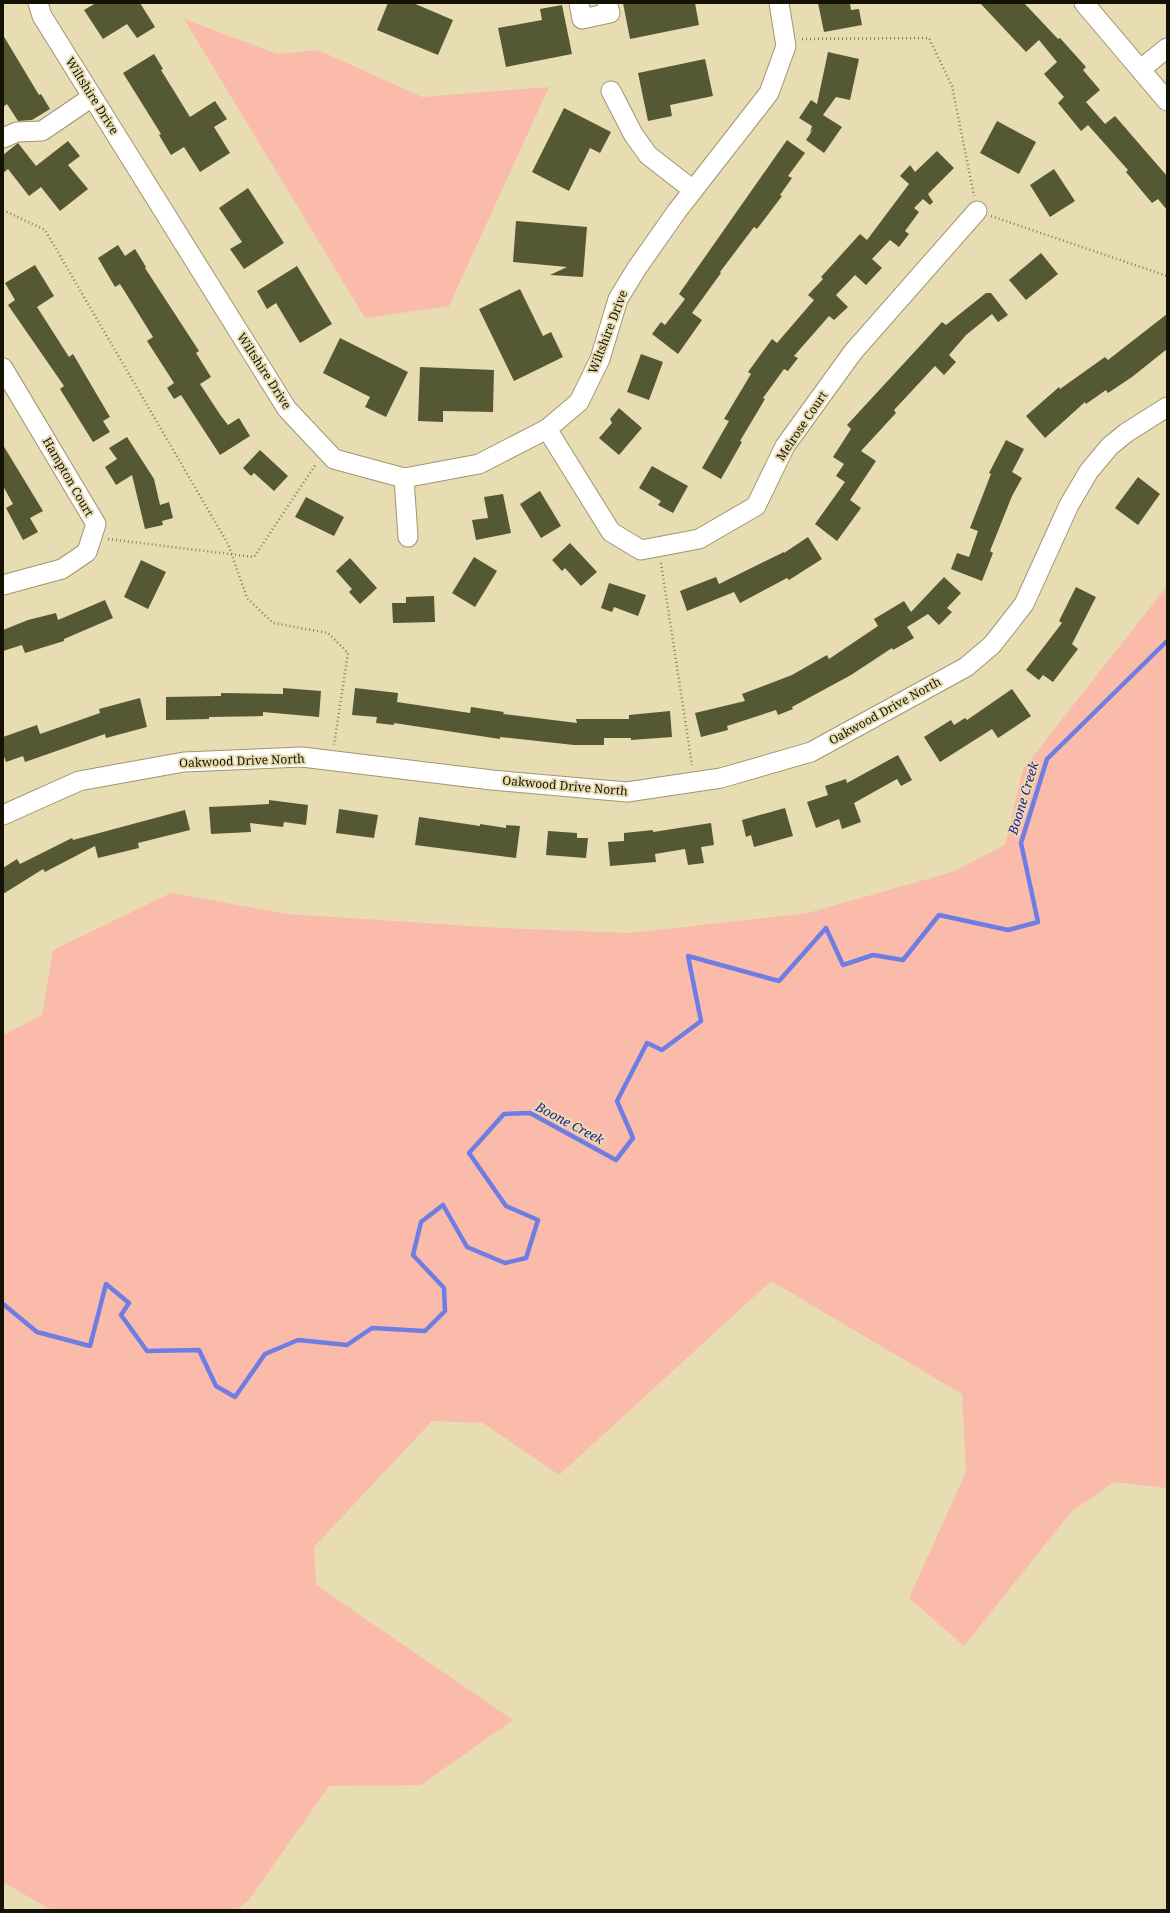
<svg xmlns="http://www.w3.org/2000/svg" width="1170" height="1913" font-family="'Noto Serif',serif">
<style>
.green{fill:#fbbbab}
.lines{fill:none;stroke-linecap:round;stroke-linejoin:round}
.stream{stroke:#6d7de3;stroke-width:4.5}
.building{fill:#545833}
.minor-casing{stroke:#a0966e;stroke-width:21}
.path{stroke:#857d60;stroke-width:2.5;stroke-dasharray:1 3;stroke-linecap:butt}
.minor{stroke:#fff;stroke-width:19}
.labels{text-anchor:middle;stroke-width:4;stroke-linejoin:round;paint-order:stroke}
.street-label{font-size:12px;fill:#151103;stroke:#e8dcb2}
.water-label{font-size:13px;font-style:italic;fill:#251992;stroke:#e8dcb2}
</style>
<rect width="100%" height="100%" fill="#e8dcb2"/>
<g class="green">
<path d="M184,19L277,54L318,50L422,97L549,87L449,306L365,318Z"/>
<path d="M1167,586V1488L1114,1482L1071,1512L964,1646L909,1598L966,1472L962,1394L771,1281L559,1475L483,1423L432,1421L314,1547L316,1585L513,1720L421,1785L329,1786L248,1901L237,1910H51L3,1882V1035L42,1015L53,950L171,893L288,914L501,928L630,933L808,913L952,872L1005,845L1023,769Z"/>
</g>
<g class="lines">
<path class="stream" d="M3,1304L37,1332L90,1346L106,1284L129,1303L121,1315L147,1351L199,1350L216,1386L235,1397L265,1354L298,1340L347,1345L372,1328L425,1331L445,1311L444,1288L413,1255L421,1222L443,1205L467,1247L505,1263L526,1258L538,1220L506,1206L469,1153L504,1114L530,1113L616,1160L633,1138L617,1101L647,1043L662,1050L701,1021L688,956L779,981L826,928L843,965L873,955L903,960L939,915L1008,930L1038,922L1021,843L1047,759L1167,641"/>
</g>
<g class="building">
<path d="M96,3H140L155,27L137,38L127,24L103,39L84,10Z"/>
<path d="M388,3H413L453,20L438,55L377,30Z"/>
<path d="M623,3H695L699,25L630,39Z"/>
<path d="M818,3H850L851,10L859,9L862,25L824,32Z"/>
<path d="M980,3H1024L1058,39L1060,38L1086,67L1083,70L1100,90L1086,102L1105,124L1115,116L1167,176V210L1158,199L1152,203L1126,172L1128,170L1088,125L1081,131L1058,103L1064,97L1044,74L1057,62L1039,40L1026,52Z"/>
<path d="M562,5L572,54L506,67L498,28L542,20L540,9Z"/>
<path d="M3,35L39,95L41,94L50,109L32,120L18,121L7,104L3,107Z"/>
<path d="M828,52L859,59L850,100L836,97L823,115L842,127L824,153L806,140L814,128L810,133L812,126L799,118L811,100L817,104Z"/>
<path d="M154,54L163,69L161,70L190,117L215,101L227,119L214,127L230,153L200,172L184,147L171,155L159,135L161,134L123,73Z"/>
<path d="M705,59L713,96L670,105L672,116L648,121L638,73Z"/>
<path d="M564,108L611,132L600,153L590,148L569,191L532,172Z"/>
<path d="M997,121L1036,142L1019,174L980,153Z"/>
<path d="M787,140L805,153L788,176L792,178L780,195L782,196L757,229L754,227L720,272L721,273L692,313L702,320L678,354L652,334L661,322L665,325L685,299L679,294Z"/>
<path d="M68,141L80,156L68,165L88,189L60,211L41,187L29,196L8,169L3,173V155L18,143L36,166Z"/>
<path d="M937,151L954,168L928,194L933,202L930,205L923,199L914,208L919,212L905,231L909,234L899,247L890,240L872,259L882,268L866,285L855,275L836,295L848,307L834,320L829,316L794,356L798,358L788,371L784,369L763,398L765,399L740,441L742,442L721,479L702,468L729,421L724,419L751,374L748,372L772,339L777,343L814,300L808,295L823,279L821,277L860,234L867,240L909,184L900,176L910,165L915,172Z"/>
<path d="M1054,169L1075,201L1050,217L1030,185Z"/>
<path d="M248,188L284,243L244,269L230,249L242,242L219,208Z"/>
<path d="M516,221L587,227L583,277L550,275L567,267L513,262Z"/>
<path d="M118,245L125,256L135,249L146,267L145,268L199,351L196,353L211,377L200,384L221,416L228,425L239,418L250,436L220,455L181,395L174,399L167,388L174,383L147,341L153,337L120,284L115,287L98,258Z"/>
<path d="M1041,253L1058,274L1026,300L1009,280Z"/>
<path d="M35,265L54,296L37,307L69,357L73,354L110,417L103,421L110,432L93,442L60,389L64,386L8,305L15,300L5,283Z"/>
<path d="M297,266L332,324L300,343L276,303L267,309L257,291Z"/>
<path d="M520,289L543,336L551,332L563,357L514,381L479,309Z"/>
<path d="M986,293H991L1008,315L998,322L992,314L966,335L949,355L956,362L944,375L935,366L894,410L896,413L861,451L876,461L850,500L861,508L837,541L815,524L845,482L836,476L844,464L833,457L851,429L847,425L942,322L946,325Z"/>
<path d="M1167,314V349L1132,377L1108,393L1106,390L1086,404L1085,402L1045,438L1026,416L1059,387L1060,389L1105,357L1108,360Z"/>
<path d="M340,338L408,372L386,417L365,407L370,397L323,373Z"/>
<path d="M641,354L663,362L649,400L627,392Z"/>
<path d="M420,367L494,370L493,412L443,411V422L418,421Z"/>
<path d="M619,408L642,428L619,455L599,438L612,423L610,419Z"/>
<path d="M127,437L154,479L160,505L169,502L173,518L162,521L163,525L145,529L132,475L116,485L105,467L117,459L109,448Z"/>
<path d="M1006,440L1024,449L1012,472L1022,478L1012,496L990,551L993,553L982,581L951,569L957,553L969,557L978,531L970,528L991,474L989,473Z"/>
<path d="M3,445L43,511L30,518L38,532L23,540L6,508L13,504L3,486Z"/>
<path d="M260,450L288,476L274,491L254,473L251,476L243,468Z"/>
<path d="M652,466L688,486L673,513L658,505L661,501L639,488Z"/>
<path d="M1138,477L1160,494L1138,525L1115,508Z"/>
<path d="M540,491L561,526L541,538L520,504Z"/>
<path d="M503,494L511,533L476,540L472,520L488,518L484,497Z"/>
<path d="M306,497L344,517L334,536L295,517Z"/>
<path d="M808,537L822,559L789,580L787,578L740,603L734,592L687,611L680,591L716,577L719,584L784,552V553Z"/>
<path d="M570,543L597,572L581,586L565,568L562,571L552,560Z"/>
<path d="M474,557L497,571L475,607L452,593Z"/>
<path d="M350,558L377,588L360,604L349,592L352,589L336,571Z"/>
<path d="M141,560L166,572L148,609L124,597Z"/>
<path d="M944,577L961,593L947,608L952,612L939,625L928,614L907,627L914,638L893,650L892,648L851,675L792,707L793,709L778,715L776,710L727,726L728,730L701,737L695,713L745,701L742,694L792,675L827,655L829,659L878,626L874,619L904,601L911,612Z"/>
<path d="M609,583L646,595L638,616L614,607L612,612L601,608Z"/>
<path d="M1076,587L1096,597L1072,644L1078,649L1053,682L1043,675L1039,680L1026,670L1062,623L1059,621Z"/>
<path d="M434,596L435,622L393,623L392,603H406V597Z"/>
<path d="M105,600L113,618L64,639V641L25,653L22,645L3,651V630L28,620L56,613L58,620Z"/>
<path d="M283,688L321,691L319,717L263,712V716L209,717V719L166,720V697L221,696V693L283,694Z"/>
<path d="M355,688L398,693L397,702L470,713L471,707L504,712L503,714L577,723L576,719H629V715L670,711L672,737L631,740V738H604V745H574L500,737V739L394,723V725L376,723L377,717L352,715Z"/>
<path d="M1012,689L1031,716L998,738L992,729L940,762L924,737L951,720L954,725L965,718L967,720Z"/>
<path d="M140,698L147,727L106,738L105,734L25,762L23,756L6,762L3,754V737L37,725L40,734L100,713L99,709Z"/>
<path d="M898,755L912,780L901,786L897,779L854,803L861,822L842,829L839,819L816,828L807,802L828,795L825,786L846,779L847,783Z"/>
<path d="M269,800L308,805L306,825L284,822L283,827L250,823L251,832L211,834L209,807L269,804Z"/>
<path d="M785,808L793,836L754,847L751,835L746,837L742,820Z"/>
<path d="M339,809L378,815L374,838L336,833Z"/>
<path d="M185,810L190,830L138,843L139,848L98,858L95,846L45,872L43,869L3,894V868L17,859L20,864L72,838L73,840Z"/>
<path d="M419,817L480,826V824L506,828V825L520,826L516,858L415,845Z"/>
<path d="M711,823L714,845L701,847L704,863L688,865L685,849L655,854L656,862L610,866L608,842L624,841V833L653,830V832Z"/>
<path d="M548,831L577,833V838H588L586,858L546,855Z"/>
</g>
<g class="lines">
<g class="minor-casing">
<g id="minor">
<path d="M38,3L42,16L287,409L334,459L404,478L479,464L547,429L579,402L600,359L618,299L637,268L677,211L769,93L786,46L779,3"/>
<path d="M579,3L582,19L610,13L607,3"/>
<path d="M1084,3L1167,101"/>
<path d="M1141,69L1167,48"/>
<path d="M611,91L633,134L648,155L693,190"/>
<path d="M3,138L17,132L42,131L92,97"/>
<path d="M3,368L96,524L87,552L62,569L3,585"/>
<path d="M547,429L611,532L641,550L699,539L756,506L785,446L853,352L977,211"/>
<path d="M404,478L408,537"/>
<path d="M3,815L79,781L184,762L302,757L492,780L627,792L721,778L811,752L966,667L992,645L1024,604L1069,505L1089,471L1110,446L1126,433L1167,407"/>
</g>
</g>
<g class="path">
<path d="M802,39L929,38L952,86L974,196"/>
<path d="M3,210L45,230L228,544L247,598L273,623L328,633L348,653L334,745"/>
<path d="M991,216L1167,276"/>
<path d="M108,539L254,557L316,464"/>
<path d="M661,563L692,765"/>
</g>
<use href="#minor" class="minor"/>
</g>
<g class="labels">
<g class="street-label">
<text transform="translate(92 96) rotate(58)" y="4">Wiltshire Drive</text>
<text transform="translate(608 332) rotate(-69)" y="4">Wiltshire Drive</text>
<text transform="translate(264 371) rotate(57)" y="4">Wiltshire Drive</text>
<text transform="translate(802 426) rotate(-56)" y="4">Melrose Court</text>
<text transform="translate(68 477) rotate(60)" y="4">Hampton Court</text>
<text transform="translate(885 711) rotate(-29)" y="4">Oakwood Drive North</text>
<text transform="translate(242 761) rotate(-2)" y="4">Oakwood Drive North</text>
<text transform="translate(565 786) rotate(5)" y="4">Oakwood Drive North</text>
</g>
<g class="water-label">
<text transform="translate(1023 798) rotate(-73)" y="5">Boone Creek</text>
<text transform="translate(570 1123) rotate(28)" y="5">Boone Creek</text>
</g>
</g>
<rect width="1170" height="1913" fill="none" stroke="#151103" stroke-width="8"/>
</svg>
